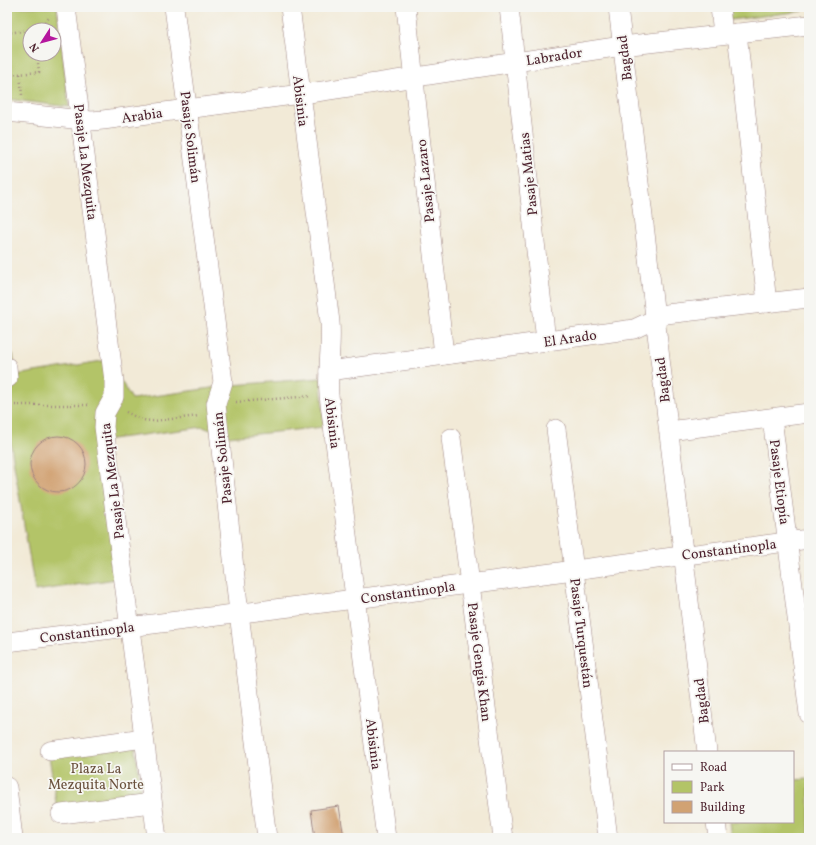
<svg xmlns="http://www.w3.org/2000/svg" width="816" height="845" font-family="Vollkorn,serif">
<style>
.green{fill:#b3c467;stroke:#7e7249;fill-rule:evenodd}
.building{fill:#d1a273}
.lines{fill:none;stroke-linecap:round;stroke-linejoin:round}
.minor-casing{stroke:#9e8481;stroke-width:20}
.path{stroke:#9e8481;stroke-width:2.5;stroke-dasharray:1 3;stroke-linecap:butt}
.minor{stroke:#fff;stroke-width:19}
.labels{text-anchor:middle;stroke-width:3.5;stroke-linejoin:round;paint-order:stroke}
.street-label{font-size:14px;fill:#4a1f2b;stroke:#f6f6f2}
.park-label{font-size:14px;fill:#6a513d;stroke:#f6f6f2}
</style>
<rect width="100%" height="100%" fill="#f6f6f2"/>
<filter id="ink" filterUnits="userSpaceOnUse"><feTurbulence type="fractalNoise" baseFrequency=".025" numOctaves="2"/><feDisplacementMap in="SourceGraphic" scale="8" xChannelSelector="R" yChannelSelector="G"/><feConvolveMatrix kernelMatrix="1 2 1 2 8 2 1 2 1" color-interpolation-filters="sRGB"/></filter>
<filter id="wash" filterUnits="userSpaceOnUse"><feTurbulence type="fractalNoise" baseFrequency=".012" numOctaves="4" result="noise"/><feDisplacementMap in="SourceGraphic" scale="16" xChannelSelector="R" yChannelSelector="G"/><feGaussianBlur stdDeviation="0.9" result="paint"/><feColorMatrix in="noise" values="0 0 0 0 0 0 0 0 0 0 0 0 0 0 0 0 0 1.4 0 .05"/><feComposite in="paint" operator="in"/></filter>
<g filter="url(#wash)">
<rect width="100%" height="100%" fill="#f2ead7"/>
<g class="green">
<path d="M7,7H57L69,107L7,99ZM30,30H54V54H30Z"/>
<path d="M729,7H803V11L730,20Z"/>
<path d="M13,354L16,375L108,360L132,399L233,385L321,378L324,427L228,437L203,427L104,440L123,578L35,591L7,422V355Z"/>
<path d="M135,744L142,796L57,809L49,756Z"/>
<path d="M809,779V838H731L729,822H793V780Z"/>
</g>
<g id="blocks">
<g class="building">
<circle cx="58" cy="464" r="28"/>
<path d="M339,806L344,838H315L311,810Z"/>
</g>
</g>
</g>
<g filter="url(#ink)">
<use href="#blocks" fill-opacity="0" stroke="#9e8481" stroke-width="1"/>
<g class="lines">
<g class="minor-casing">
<g id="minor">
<path d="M66,7L114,381V397L105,413L104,427L157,838"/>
<path d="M174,7L223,382L216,404L239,613L267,838"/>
<path d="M290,7L330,322C332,346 327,370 329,395L386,838"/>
<path d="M406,7L444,355"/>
<path d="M509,7L546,341"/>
<path d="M618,7L707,752"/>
<path d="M720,7L723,34"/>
<path d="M737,33L767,303"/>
<path d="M7,112L92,121L103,120L316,92L622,46L809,25"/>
<path d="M7,367L8,378"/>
<path d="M329,371L634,329L666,314L809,298"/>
<path d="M772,418L809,714"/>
<path d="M556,429L608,838"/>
<path d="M669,431L809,413"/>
<path d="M451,438L503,838"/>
<path d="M7,642L355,599L809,539"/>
<path d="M50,751L144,738"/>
<path d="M7,787L13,838"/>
<path d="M61,814L152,803"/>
<path d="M716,822L718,838"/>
</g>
</g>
<g class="path">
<path d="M36,30L49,18"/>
<path d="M7,33L30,30"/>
<path d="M20,74L22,95"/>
<path d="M7,75L39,72L37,54"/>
<path d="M236,402L311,396"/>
<path d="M7,405H88"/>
<path d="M126,412L142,420L153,421L199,416"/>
</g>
<use href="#minor" class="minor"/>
</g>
</g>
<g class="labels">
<g class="street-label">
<text transform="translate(554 56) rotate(-9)" y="5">Labrador</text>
<text transform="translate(624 58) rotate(-97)" y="5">Bagdad</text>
<text transform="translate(301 101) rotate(83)" y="5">Abisinia</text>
<text transform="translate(142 115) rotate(-8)" y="5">Arabia</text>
<text transform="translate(191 137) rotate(83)" y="5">Pasaje Solimán</text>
<text transform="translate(86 162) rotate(83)" y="5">Pasaje La Mezquita</text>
<text transform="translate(528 174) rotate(-96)" y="5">Pasaje Matias</text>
<text transform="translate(425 181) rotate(-96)" y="5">Pasaje Lazaro</text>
<text transform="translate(570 338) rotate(-8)" y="5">El Arado</text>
<text transform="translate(662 380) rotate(-97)" y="5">Bagdad</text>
<text transform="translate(333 423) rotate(83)" y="5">Abisinia</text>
<text transform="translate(222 458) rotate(-96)" y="5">Pasaje Solimán</text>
<text transform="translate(112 481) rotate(-97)" y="5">Pasaje La Mezquita</text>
<text transform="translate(780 482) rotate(83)" y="5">Pasaje Etiopía</text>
<text transform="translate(729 549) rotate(-7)" y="5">Constantinopla</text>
<text transform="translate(408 592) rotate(-8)" y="5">Constantinopla</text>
<text transform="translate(87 632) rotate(-7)" y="5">Constantinopla</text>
<text transform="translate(582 633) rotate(83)" y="5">Pasaje Turquestán</text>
<text transform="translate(480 662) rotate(83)" y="5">Pasaje Gengis Khan</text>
<text transform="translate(701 701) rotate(-97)" y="5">Bagdad</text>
<text transform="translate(374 744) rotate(83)" y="5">Abisinia</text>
</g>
<g class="park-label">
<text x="96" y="773">Plaza La<tspan x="96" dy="16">Mezquita Norte</tspan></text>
</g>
</g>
<rect width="816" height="845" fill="none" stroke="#f6f6f2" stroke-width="24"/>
<rect x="664" y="751" width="130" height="72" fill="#f6f6f2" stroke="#b1a0a2"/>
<rect x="672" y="764" width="20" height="6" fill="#ffffff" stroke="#b1a0a2"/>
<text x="700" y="771" font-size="12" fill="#4a1f2b">Road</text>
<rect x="672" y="781" width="20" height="12" fill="#b3c467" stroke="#b1a0a2"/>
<text x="700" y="791" font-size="12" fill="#4a1f2b">Park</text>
<rect x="672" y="801" width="20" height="12" fill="#d1a273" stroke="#b1a0a2"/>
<text x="700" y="811" font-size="12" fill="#4a1f2b">Building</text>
<g transform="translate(42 42) rotate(234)"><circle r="19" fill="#f6f6f2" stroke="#b1a0a2"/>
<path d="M0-3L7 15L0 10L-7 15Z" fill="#b5179e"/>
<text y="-6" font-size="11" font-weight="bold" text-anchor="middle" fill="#4a1f2b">N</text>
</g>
</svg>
